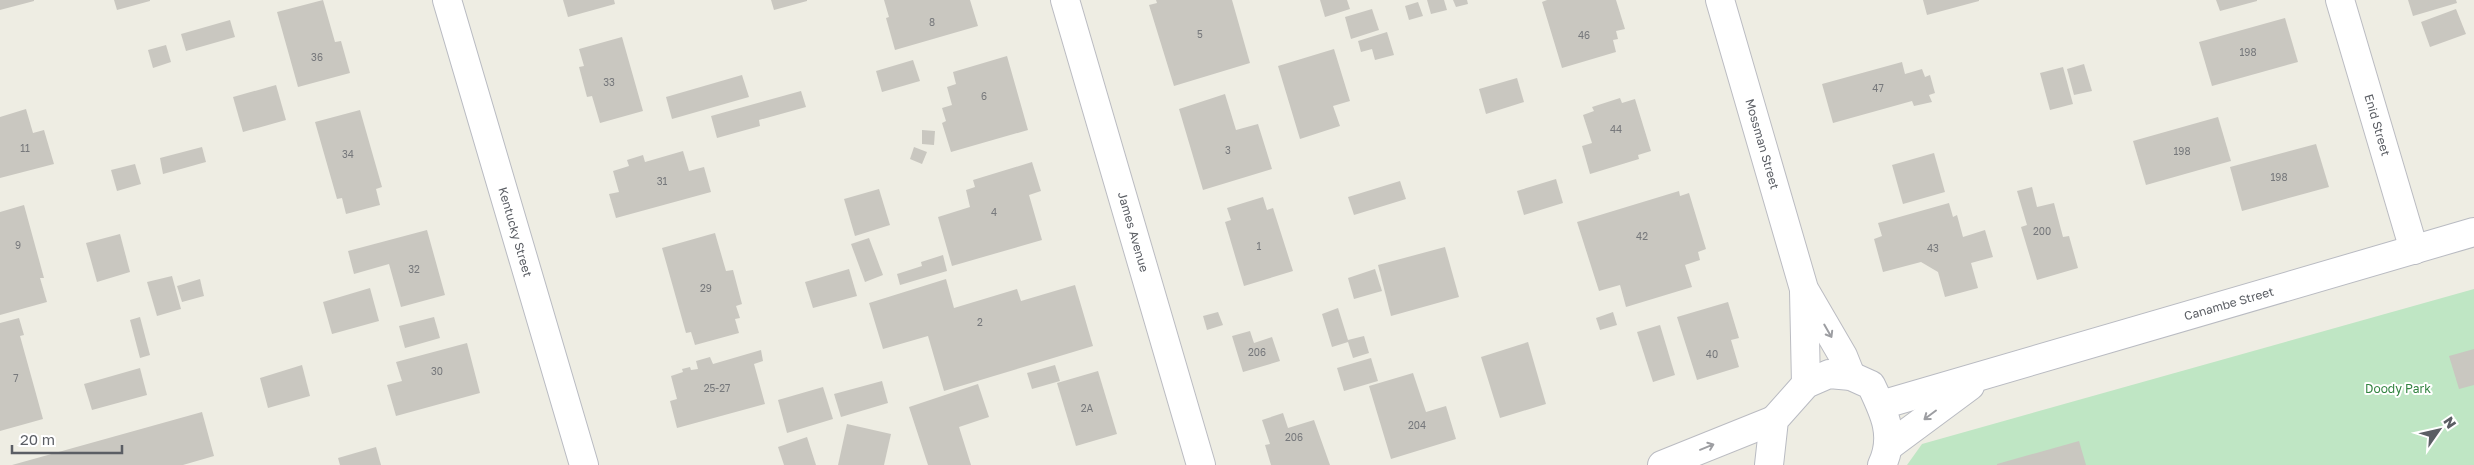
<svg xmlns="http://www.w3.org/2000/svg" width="2474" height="465" font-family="'Golos Text',sans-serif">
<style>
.green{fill:#bfe6c4}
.building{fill:#c9c7c0}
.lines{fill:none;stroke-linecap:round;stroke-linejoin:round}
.street-casing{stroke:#bbbcc2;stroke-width:30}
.secondary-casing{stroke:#b9bbc2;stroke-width:30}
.street{stroke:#fff;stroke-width:28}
.secondary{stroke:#fff;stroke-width:28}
.oneway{stroke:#9d9ea2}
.labels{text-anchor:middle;stroke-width:4;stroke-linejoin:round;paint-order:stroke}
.number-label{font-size:10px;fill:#76787b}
.street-label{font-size:12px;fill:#5b5e64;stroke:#fff}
.park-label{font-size:12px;fill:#338441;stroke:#fff}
</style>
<rect width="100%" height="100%" fill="#eeede3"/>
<path class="green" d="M2474,289V465H1907L1922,444Z"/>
<g class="building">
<path d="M0,0H34V1L0,10Z"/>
<path d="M114,0H150V1L117,10Z"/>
<path d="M323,0L335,42L341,41L350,73L298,87L277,12Z"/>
<path d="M563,0H614L615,4L568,17Z"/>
<path d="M771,0H807V1L774,10Z"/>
<path d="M884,0H970L978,26L895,50L886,18L889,17Z"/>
<path d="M1156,0H1232L1250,63L1174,86L1149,5L1157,3Z"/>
<path d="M1320,0H1347L1350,9L1325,17Z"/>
<path d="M1427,0H1444L1447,10L1431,14Z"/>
<path d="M1453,0H1467L1468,4L1456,7Z"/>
<path d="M1547,0H1616L1625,29L1616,31L1618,39L1613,40L1616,52L1562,68L1542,2Z"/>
<path d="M1923,0H1979V1L1927,15Z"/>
<path d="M2216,0H2257V1L2220,11Z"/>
<path d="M2408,0H2456L2457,3L2413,16Z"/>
<path d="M1418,2L1423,16L1409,20L1405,6Z"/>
<path d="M1372,9L1379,30L1351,39L1345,17Z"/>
<path d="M2456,9L2466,34L2430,47L2421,22Z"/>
<path d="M2285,18L2298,62L2212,86L2199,42Z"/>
<path d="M230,20L235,37L186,51L181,34Z"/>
<path d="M1387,32L1394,55L1375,60L1372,49L1361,52L1358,41Z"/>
<path d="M622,37L643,111L600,123L592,96L587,97L579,67L584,66L579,49Z"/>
<path d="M166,45L171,62L153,68L148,50Z"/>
<path d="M1334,49L1350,101L1333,106L1340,126L1300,139L1278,66Z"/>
<path d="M1007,56L1028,130L951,152L942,123L946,121L942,108L952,105L947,87L956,84L953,72Z"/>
<path d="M913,60L920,81L882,92L876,71Z"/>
<path d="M1902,62L1905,74L1922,69L1925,77L1930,75L1935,93L1929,95L1932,102L1914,106L1912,101L1833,123L1822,84Z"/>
<path d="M2084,64L2092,91L2074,95L2067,69Z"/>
<path d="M2063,67L2073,104L2050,110L2040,73Z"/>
<path d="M742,75L749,97L672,119L666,97Z"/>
<path d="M1517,78L1524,102L1486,114L1479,89Z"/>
<path d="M276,85L286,120L243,132L233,97Z"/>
<path d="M801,91L806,107L759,120L760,126L717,138L711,116Z"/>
<path d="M1225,94L1236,130L1258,124L1272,169L1203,190L1179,109Z"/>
<path d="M1620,98L1622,103L1635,99L1651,151L1638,155L1639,159L1590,174L1582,146L1592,143L1583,115L1594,111L1592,107Z"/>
<path d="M26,109L33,133L44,130L54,164L0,178V117Z"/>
<path d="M360,110L382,187L376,189L380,205L346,214L342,198L337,199L315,122Z"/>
<path d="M2218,117L2231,161L2146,185L2133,141Z"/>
<path d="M922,130L935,131L934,145L922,144Z"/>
<path d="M2316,144L2329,187L2242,211L2230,167Z"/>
<path d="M202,147L206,162L163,174L160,158Z"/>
<path d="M914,147L927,152L922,164L910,159Z"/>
<path d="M683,151L689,171L704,167L711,192L616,218L609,194L619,192L613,171L629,166L627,160L643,155L645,162Z"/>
<path d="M1934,153L1945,192L1903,204L1892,165Z"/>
<path d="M1032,162L1041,191L1029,195L1042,240L952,266L938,217L970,207L966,190L975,187L973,180Z"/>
<path d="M135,164L141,184L117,191L111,170Z"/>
<path d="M1556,179L1563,203L1524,215L1517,191Z"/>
<path d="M1400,181L1406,199L1354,215L1348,197Z"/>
<path d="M2032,187L2037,207L2054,203L2063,237L2069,236L2078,268L2037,280L2021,227L2027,225L2017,191Z"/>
<path d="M879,189L890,225L855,236L844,199Z"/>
<path d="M1679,191L1680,196L1689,193L1706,249L1698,252L1700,260L1685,265L1692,287L1626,307L1620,285L1599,291L1577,222Z"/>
<path d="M1263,197L1267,210L1273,208L1293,271L1244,286L1225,222L1231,220L1227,208Z"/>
<path d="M1949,203L1953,217L1957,215L1963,237L1985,230L1993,257L1971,263L1978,288L1945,297L1938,272L1921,262L1883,272L1874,239L1882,236L1878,223Z"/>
<path d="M24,205L44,278H40L47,302L0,315V212Z"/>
<path d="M427,230L445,295L401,307L389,264L354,274L348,251Z"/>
<path d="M715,233L726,271L733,270L742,304L736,306L740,318L735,319L739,333L695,345L691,332L686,333L662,248Z"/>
<path d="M120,234L130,272L97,282L86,243Z"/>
<path d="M869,238L883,275L865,282L851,244Z"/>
<path d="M1445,247L1459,297L1391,316L1378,265Z"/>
<path d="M943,255L947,271L900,285L897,274L922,266L921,262Z"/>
<path d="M849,269L857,296L813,308L805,282Z"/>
<path d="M1375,269L1382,291L1354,299L1348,278Z"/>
<path d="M172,276L181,309L157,316L147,282Z"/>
<path d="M200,279L204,296L182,302L177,286Z"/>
<path d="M946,279L954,308L1017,289L1021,301L1075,285L1093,346L944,391L928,336L883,349L869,303Z"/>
<path d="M370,288L379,321L332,334L323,302Z"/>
<path d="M1728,302L1739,338L1731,340L1739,367L1697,380L1677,317Z"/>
<path d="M1338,308L1348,340L1364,336L1369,353L1353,358L1348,342L1332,347L1322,314Z"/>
<path d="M1218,312L1223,325L1207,330L1203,316Z"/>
<path d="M1613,312L1617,325L1600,330L1596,318Z"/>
<path d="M140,317L150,355L140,358L130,320Z"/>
<path d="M434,317L440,338L405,348L399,326Z"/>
<path d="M19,318L24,335L20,336L43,419L0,431V323Z"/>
<path d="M1660,325L1675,375L1653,382L1637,332Z"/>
<path d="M1250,331L1254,343L1272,337L1280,361L1243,372L1232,336Z"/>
<path d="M1528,342L1546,404L1500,418L1481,357Z"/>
<path d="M467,343L480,393L396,416L387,385L402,381L396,362Z"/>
<path d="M2474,349V385L2459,389L2449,356Z"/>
<path d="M761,350L763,361L754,364L765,404L677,428L670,401L677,399L671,376L683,372L682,369L690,367L691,370L698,369L696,361L710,357L713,364Z"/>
<path d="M1371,358L1378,381L1344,391L1337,368Z"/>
<path d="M302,365L310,396L268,408L260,378Z"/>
<path d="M1055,365L1060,381L1032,389L1027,373Z"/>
<path d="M140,368L147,395L92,410L84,384Z"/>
<path d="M1098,371L1117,434L1076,446L1057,383Z"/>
<path d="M1413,373L1426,412L1446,406L1456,439L1391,459L1369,386Z"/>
<path d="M882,381L888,403L841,417L834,394Z"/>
<path d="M978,384L989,417L959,427L971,465H928L909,407Z"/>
<path d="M823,387L833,419L787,433L778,400Z"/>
<path d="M202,412L214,456L183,465H12Z"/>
<path d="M1283,413L1288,428L1314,420L1330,465H1271L1265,445L1270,444L1262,420Z"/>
<path d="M847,424L891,434L884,465H838Z"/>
<path d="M807,437L816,465H784L778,447Z"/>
<path d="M2079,441L2086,465H1997V464Z"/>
<path d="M376,447L381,465H340L338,458Z"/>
</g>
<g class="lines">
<g class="street-casing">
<g id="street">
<path d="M1065,0L1201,465"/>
<path d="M1720,0L1804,289L1843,356L1851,376"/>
<path d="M2340,0L2414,250"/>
<path d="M1804,291L1806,384"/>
<path d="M1662,465L1774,420"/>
</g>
</g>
<g class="secondary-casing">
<g id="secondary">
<path d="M447,0L584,465"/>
<path d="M1881,405L2474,232"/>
<path d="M1889,446L1970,386"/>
<path d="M1769,465L1774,420L1806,384L1829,374L1851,376L1871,385C1884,412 1896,436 1882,465"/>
</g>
</g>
<use href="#street" class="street"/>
<use href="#secondary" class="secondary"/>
</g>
<defs><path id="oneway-shaft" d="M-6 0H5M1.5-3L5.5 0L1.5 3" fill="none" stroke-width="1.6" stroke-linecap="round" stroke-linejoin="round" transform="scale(1.25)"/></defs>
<g class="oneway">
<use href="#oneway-shaft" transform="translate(1828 331) rotate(60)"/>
<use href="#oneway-shaft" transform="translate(1930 415) rotate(143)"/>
<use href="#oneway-shaft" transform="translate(1707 447) rotate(-22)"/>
</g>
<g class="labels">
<g class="number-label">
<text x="932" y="26">8</text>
<text x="1200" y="38">5</text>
<text x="1584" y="39">46</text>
<text x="2248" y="56">198</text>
<text x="317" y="61">36</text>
<text x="609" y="86">33</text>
<text x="1878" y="92">47</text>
<text x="984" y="100">6</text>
<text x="1616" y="133">44</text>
<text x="25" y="152">11</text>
<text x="1228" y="154">3</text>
<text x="2182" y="155">198</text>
<text x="348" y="158">34</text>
<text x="2279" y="181">198</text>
<text x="662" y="185">31</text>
<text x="994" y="216">4</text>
<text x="2042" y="235">200</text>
<text x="1642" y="240">42</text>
<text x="18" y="249">9</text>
<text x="1259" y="250">1</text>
<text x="1933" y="252">43</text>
<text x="414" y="273">32</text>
<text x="706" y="292">29</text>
<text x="980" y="326">2</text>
<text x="1257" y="356">206</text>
<text x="1712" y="358">40</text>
<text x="437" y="375">30</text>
<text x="16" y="382">7</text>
<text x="717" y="392">25-27</text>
<text x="1087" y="412">2A</text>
<text x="1417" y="429">204</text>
<text x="1294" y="441">206</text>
</g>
<g class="street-label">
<text transform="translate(2377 125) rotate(74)" y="4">Enid Street</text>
<text transform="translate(1762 144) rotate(74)" y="4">Mossman Street</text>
<text transform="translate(515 232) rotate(74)" y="4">Kentucky Street</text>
<text transform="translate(1133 232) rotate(74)" y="4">James Avenue</text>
<text transform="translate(2229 304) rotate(-16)" y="4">Canambe Street</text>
</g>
<g class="park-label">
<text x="2398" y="393">Doody Park</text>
</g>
</g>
<g transform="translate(2439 430) rotate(56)" stroke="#ffffff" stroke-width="4" paint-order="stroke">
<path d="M0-4L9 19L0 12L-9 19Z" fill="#5b5e64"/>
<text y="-8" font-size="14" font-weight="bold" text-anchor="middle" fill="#5b5e64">N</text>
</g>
<path d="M12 445v8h110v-8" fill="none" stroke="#5b5e64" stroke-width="2.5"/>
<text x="20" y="445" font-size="15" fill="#5b5e64" stroke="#ffffff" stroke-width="4" paint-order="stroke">20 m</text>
</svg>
